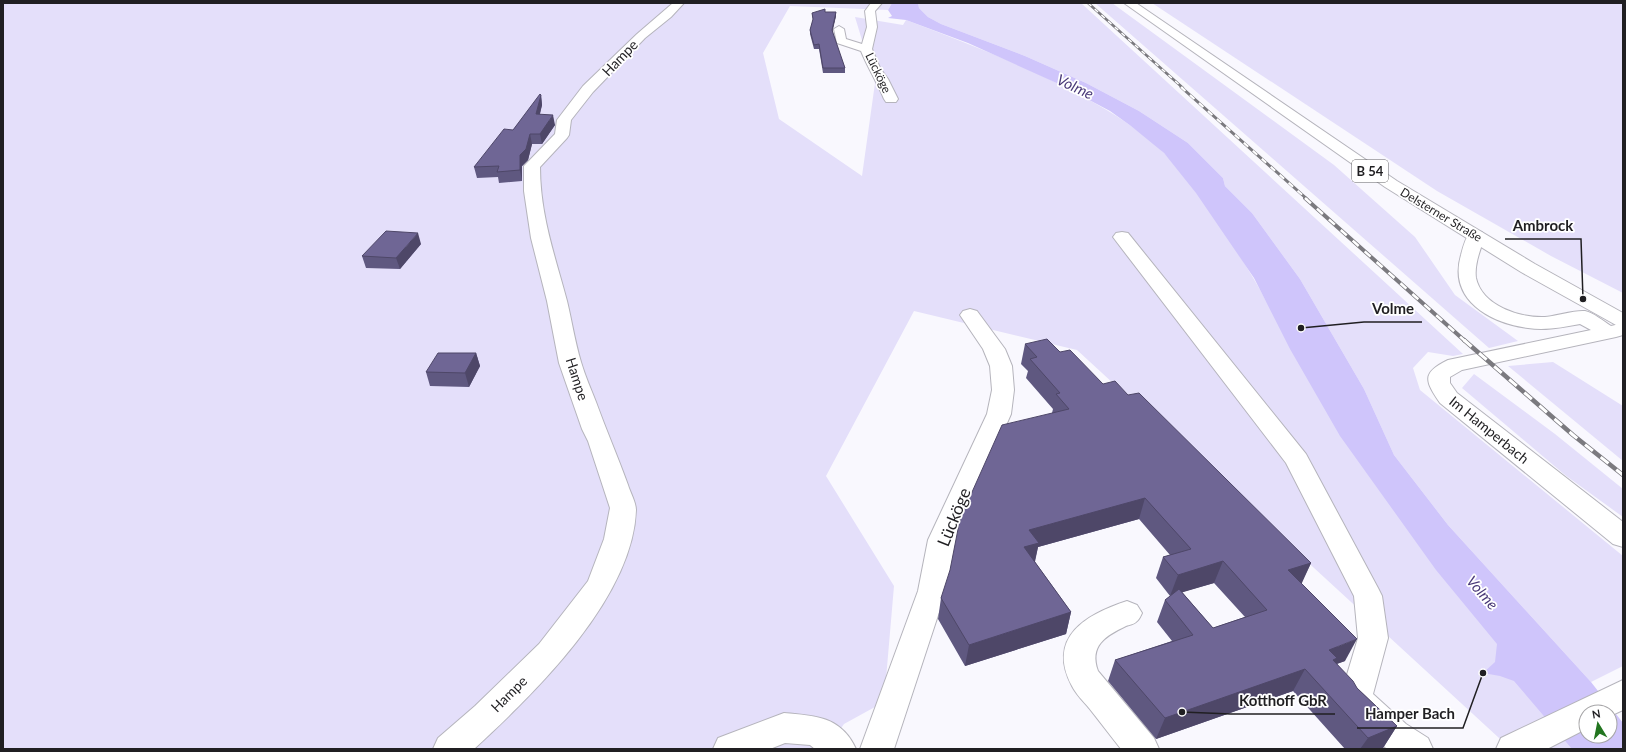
<svg xmlns="http://www.w3.org/2000/svg" width="1626" height="752" font-family="Lato,sans-serif">
<style>
.green{fill:#e4dffa}
.water{fill:#cfc5fb;fill-rule:evenodd}
.lines{fill:none;stroke-linecap:round;stroke-linejoin:round}
.minor-casing{stroke:#b5b4bc;stroke-width:2}
.major-casing{stroke:#b5b4bc;stroke-width:2}
.minor{fill:#fff;fill-rule:evenodd}
.major{fill:#fff;fill-rule:evenodd}
.rail-far3-casing{stroke:#7b7a7f;stroke-width:2.5}
.rail-far2-casing{stroke:#7b7a7f;stroke-width:3}
.rail-far1-casing{stroke:#7b7a7f;stroke-width:4}
.rail-casing{stroke:#7b7a7f;stroke-width:4.5}
.rail-far3{stroke:#fff;stroke-width:1.5;stroke-dasharray:4.5;stroke-linecap:butt}
.rail-far2{stroke:#fff;stroke-width:2;stroke-dasharray:6;stroke-linecap:butt}
.rail-far1{stroke:#fff;stroke-width:2.5;stroke-dasharray:8;stroke-linecap:butt}
.rail{stroke:#fff;stroke-width:3;stroke-dasharray:10;stroke-linecap:butt}
.wall{fill:#5f5880;fill-rule:evenodd}
.shaded-wall{fill:#4e4768}
.building{fill:#6f6695;stroke:#4e4768}
.labels{text-anchor:middle;stroke-width:3.5;stroke-linejoin:round;paint-order:stroke}
.far-street-label{font-size:12px;fill:#201f22;stroke:#fff}
.shield{fill:#fff;stroke:#636264;stroke-width:1}
.shield-label{font-size:13px;font-weight:bold;fill:#201f22}
.street-label{font-size:14px;fill:#201f22;stroke:#fff}
.water-label{font-size:15px;font-style:italic;fill:#493978;stroke:#fff}
.near-street-label{font-size:17px;fill:#201f22;stroke:#fff}
.leader{fill:none;stroke:#201f22;stroke-width:1.5}
.callout-dot{fill:#201f22;stroke:#fff;stroke-width:1.5}
.callout-label{font-size:15px;text-anchor:middle;font-weight:bold;fill:#201f22;stroke:#fff;stroke-width:3.5;stroke-linejoin:round;paint-order:stroke}
</style>
<rect width="100%" height="100%" fill="#f9f8fe"/>
<g class="green">
<path d="M3,3H892L888,10L790,6L763,53L779,119L862,176L875,83L855,17L903,25L906,20C967,43 1027,66 1084,97C1112,113 1140,129 1163,152C1181,169 1196,192 1210,212C1230,241 1250,270 1266,301L1590,749H1511L1077,350L914,311L826,476L894,586L884,702L844,724L828,747L806,749H3Z"/>
<path d="M918,3H1081L1463,354L1453,356L1428,352L1413,368L1420,390L1623,556V666L1591,682L1448,525L1394,455L1364,389L1300,279L1252,213L1225,186L1223,178L1188,143L1139,111L1086,83L1025,56L941,24L928,17L919,8Z"/>
<path d="M1095,3H1112L1334,165L1415,237L1455,295L1518,341L1489,348Z"/>
<path d="M1152,3H1623V293L1551,256L1437,191Z"/>
<path d="M1553,362L1623,406V461L1508,366Z"/>
<path d="M1474,374L1555,434L1623,489V517L1565,475L1462,388Z"/>
</g>
<path class="water" d="M892,3H918L919,8L928,17L941,24L1025,56L1086,83L1139,111L1188,143L1223,178L1225,186L1252,213L1300,279L1364,389L1394,455L1448,525L1591,682L1623,723V749H1572L1514,681L1500,676L1483,673L1495,662L1497,644L1436,570L1340,436L1290,349L1254,278L1196,193L1164,153L1131,126L1110,111L1061,85L968,43L906,20L888,18L892,16L888,10ZM1586,712H1610V736H1586Z"/>
<g class="lines">
<g class="minor-casing">
<g id="minor">
<path d="M673,3H684L671,17L645,38L593,92L571,120L569,135L567,138L540,167C540,215 555,256 567,301C572,322 575,342 581,362C585,376 591,389 596,402C606,430 618,457 628,485C630,492 636,502 636,510C633,598 535,693 474,749H433L438,738L475,706L539,644L588,581L604,539L610,508L588,441L582,429L559,363L547,301L531,238L524,191V166L555,134L557,120L583,86L637,34Z"/>
<path d="M871,3H882L875,11L877,27L872,49L880,68L888,79L898,99L896,102H886L884,99C877,82 868,68 861,51L837,43L834,29L839,26L844,29L846,39L862,44L867,27L865,11Z"/>
<path d="M1476,231L1482,232L1485,236C1481,248 1474,264 1476,278C1482,306 1520,318 1545,317C1556,316 1575,310 1585,311C1594,313 1603,321 1611,326L1623,323V335L1616,337L1462,370L1450,377V383L1457,393L1623,522V547L1613,544L1440,403C1425,381 1421,373 1448,360L1591,330L1580,324C1563,327 1545,331 1528,328C1490,323 1448,300 1461,255C1463,247 1465,239 1470,232Z"/>
<path d="M1122,232L1128,233L1306,454L1378,588L1382,596L1388,638L1373,694L1406,724L1428,738L1433,749H1387L1345,708L1340,698L1358,638L1354,596L1286,463L1116,241L1113,237L1116,233Z"/>
<path d="M970,309L977,311L1005,349L1012,366L1014,390L1011,414L956,540L946,591L894,749H860L918,591L928,540L987,414L992,390L990,366L983,349L960,315L963,311Z"/>
<path d="M1127,601L1137,605L1142,613C1141,615 1139,620 1137,621C1135,624 1129,625 1126,626C1105,636 1089,646 1098,671L1154,738L1159,749H1121C1110,735 1100,722 1089,708C1083,701 1076,694 1072,686C1046,637 1087,614 1127,601Z"/>
<path d="M1623,680V710L1610,716V712H1586V729L1547,749H1496L1501,738Z"/>
<path d="M784,713C815,716 841,716 856,749H815L810,745L785,743L770,749H713L718,738Z"/>
</g>
</g>
<g class="major-casing">
<path id="major" d="M1124,3H1136L1397,181L1535,264L1623,313V327L1616,325L1521,272L1385,187Z"/>
</g>
<use href="#minor" class="minor"/>
<use href="#major" class="major"/>
<g class="rail-far3-casing">
<path id="rail-far3" d="M1088,3L1183,88"/>
</g>
<g class="rail-far2-casing">
<path id="rail-far2" d="M1181,87L1307,199"/>
</g>
<g class="rail-far1-casing">
<path id="rail-far1" d="M1305,198L1465,341"/>
</g>
<g class="rail-casing">
<path id="rail" d="M1464,340L1573,435L1623,475"/>
</g>
<use href="#rail-far3" class="rail-far3"/>
<use href="#rail-far2" class="rail-far2"/>
<use href="#rail-far1" class="rail-far1"/>
<use href="#rail" class="rail"/>
</g>
<g class="wall">
<path d="M825,12H836V16L832,31L845,68V73H823L819,49H814L810,34V30L813,20L812,13Z"/>
<path d="M541,95L542,105L540,114L555,125L542,144H532L528,160L522,166V181L499,183L498,177L477,178L474,167L513,130Z"/>
<path d="M421,244L400,269L366,268L362,256Z"/>
<path d="M1025,344L1060,352L1103,384L1128,395L1311,563L1301,583L1345,661L1337,664L1357,688L1397,726L1383,748L1379,749H1345L1293,691L1156,739L1108,681L1115,660L1172,641L1157,622L1165,600L1170,596L1156,578L1163,557L1170,555L1139,519L1038,547L1035,562L1071,612L1066,634L965,666L938,619L941,598L1052,413L1053,409L1026,378L1028,371L1021,364ZM1214,583L1245,617L1213,628L1182,592Z"/>
<path d="M476,353L480,366L469,387L430,386L426,372Z"/>
</g>
<g class="shaded-wall">
<path d="M836,12V16L832,34V30Z"/>
<path d="M541,95L542,105L537,124L536,114Z"/>
<path d="M553,115L555,125L542,144L540,134Z"/>
<path d="M530,134L532,144L528,160L522,166V181L520,170V155Z"/>
<path d="M418,233L421,244L400,269L396,258Z"/>
<path d="M476,353L480,366L469,387L465,373Z"/>
<path d="M1145,498L1139,519L1038,547L1034,564L1024,547L1029,530Z"/>
<path d="M1223,561L1214,583L1170,596L1178,575Z"/>
<path d="M1311,563L1301,585L1288,570Z"/>
<path d="M1071,612L1066,634L965,666L969,645Z"/>
<path d="M1357,639L1345,661L1333,665L1329,650Z"/>
<path d="M1305,669L1293,691L1156,739L1165,718Z"/>
<path d="M1397,726L1383,748L1379,749H1360L1368,738Z"/>
</g>
<g class="building">
<path d="M825,9V12H836L832,30L845,68H823L819,44L814,45L810,30L813,19L812,13Z"/>
<path d="M540,94L541,95L536,114L553,115L540,134H530L526,149L520,155V170L497,172L499,166L474,167L504,129L513,130Z"/>
<path d="M386,231L418,233L396,258L362,256Z"/>
<path d="M1047,339L1060,352L1070,350L1103,384L1115,381L1128,395L1139,393L1311,563L1288,570L1357,639L1329,650L1337,658L1333,660L1353,681L1357,688L1397,726L1368,738L1305,669L1165,718L1115,660L1193,635L1165,600L1179,589L1213,628L1267,610L1223,561L1178,575L1163,557L1191,549L1145,498L1029,530L1039,543L1024,547L1071,612L969,645L941,598L950,570L960,519L1002,425L1069,409L1056,394L1060,393L1030,359L1037,357L1025,344Z"/>
<path d="M438,353H476L465,373L426,372Z"/>
</g>
<g class="labels">
<g class="far-street-label">
<text transform="translate(878 73) rotate(64)" y="4">Lücköge</text>
<text transform="translate(1441 215) rotate(31)" y="4">Delsterner Straße</text>
</g>
<rect class="shield" x="1352" y="160" width="36" height="22" rx="3"/>
<g class="shield-label">
<text x="1370" y="176">B 54</text>
</g>
<g class="street-label">
<text transform="translate(620 58) rotate(-46)" y="5">Hampe</text>
<text transform="translate(577 379) rotate(72)" y="5">Hampe</text>
<text transform="translate(1489 430) rotate(39)" y="5">Im Hamperbach</text>
<text transform="translate(509 694) rotate(-45)" y="5">Hampe</text>
</g>
<g class="water-label">
<text transform="translate(1075 87) rotate(25)" y="5">Volme</text>
<text transform="translate(1482 593) rotate(49)" y="5">Volme</text>
</g>
<g class="near-street-label">
<text transform="translate(954 517) rotate(-68)" y="6">Lücköge</text>
</g>
</g>
<path class="leader" d="M1583 299L1581 239H1505M1301 328L1364 322H1422M1182 712L1231 714H1335M1483 673L1463 728H1357"/>
<g class="callout-dot">
<circle cx="1583" cy="299" r="4"/>
<circle cx="1301" cy="328" r="4"/>
<circle cx="1182" cy="712" r="4"/>
<circle cx="1483" cy="673" r="4"/>
</g>
<g class="callout-label">
<text x="1543" y="231">Ambrock</text>
<text x="1393" y="314">Volme</text>
<text x="1283" y="706">Kotthoff GbR</text>
<text x="1410" y="719">Hamper Bach</text>
</g>
<rect width="1626" height="752" fill="none" stroke="#201f22" stroke-width="8"/>
<g transform="translate(1598 724) rotate(350)"><circle r="19" fill="#ffffff" stroke="#a6a5a7"/>
<path d="M0-3L7 15L0 10L-7 15Z" fill="#22751f"/>
<text y="-6" font-size="11" font-weight="bold" text-anchor="middle" fill="#201f22">N</text>
</g>
</svg>
